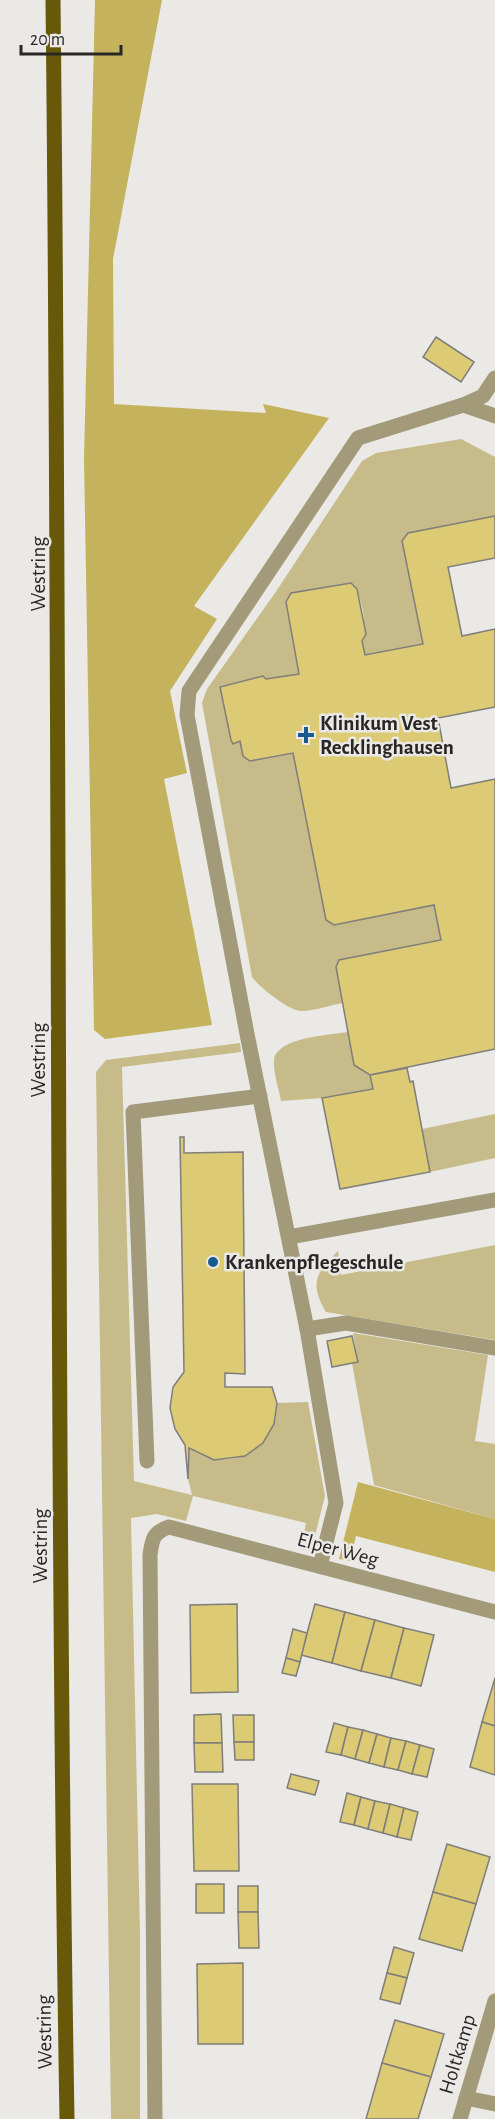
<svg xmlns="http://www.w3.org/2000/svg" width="495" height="2119" font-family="'Alegreya Sans',sans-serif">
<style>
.green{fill:#c7bc89}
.forest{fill:#c4b25d}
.building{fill:#dcca75;stroke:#7f7e7b;stroke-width:1.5}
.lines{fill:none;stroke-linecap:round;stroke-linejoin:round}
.minor{stroke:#a29a78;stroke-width:15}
.major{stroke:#67580a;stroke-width:15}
.poi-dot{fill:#195b90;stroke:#eae9e6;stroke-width:2}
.labels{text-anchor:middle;stroke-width:5;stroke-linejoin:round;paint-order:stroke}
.street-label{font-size:21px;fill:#282726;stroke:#eae9e6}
.poi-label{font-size:21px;font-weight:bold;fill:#282726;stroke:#eae9e6;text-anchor:start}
</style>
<rect width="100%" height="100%" fill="#eae9e6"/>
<g class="green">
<path d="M461,439L495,457V516L408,533L402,541L423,644L365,655L362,641C368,628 362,593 351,583L291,593L286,602L299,674L266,679L263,676L222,686L231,740L233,744L240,741L243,756L250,761L293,753L326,920L334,925L434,905L441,940L340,960L336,967L343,1003C330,1005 315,1011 301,1011C289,1011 259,987 252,977L202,703L207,689L275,593L362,461L376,453Z"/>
<path d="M348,1032L354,1065L370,1075L373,1089L322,1098L281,1101C279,1089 273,1073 274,1060C277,1037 330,1035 348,1032Z"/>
<path d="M240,1043L241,1052L122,1067L134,1481L192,1495L188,1479L189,1448C219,1469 257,1461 273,1426C276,1420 276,1410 277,1403L308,1402L325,1496L311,1551L301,1549L306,1523L193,1496L186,1521L157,1514L131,1518L140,1933V2119H111L96,1072L106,1060Z"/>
<path d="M495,1114V1158L430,1172L422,1129Z"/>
<path d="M495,1245V1340L326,1312C309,1284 316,1272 338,1251L341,1275Z"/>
<path d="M353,1333L488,1355L475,1441L495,1444V1519L374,1485L352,1363L358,1362Z"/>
</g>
<g class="forest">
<path d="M95,0H162L113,259L114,404L266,413L263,404L329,418L194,606L217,619L170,691L187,773L164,779L212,1025L105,1039L94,1030L84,459Z"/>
<path d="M358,1482L495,1519V1572L356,1536L350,1561L339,1559Z"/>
</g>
<g class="building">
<path d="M436,337L474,362L461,382L423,357Z"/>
<path d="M495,516V558L448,567L462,636L495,629V707L438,718L451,788L495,779V1049L370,1075L354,1065L336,967L339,960L441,940L434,905L334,925L326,920L293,753L250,761L243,756L240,741L233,744L231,740L220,687L263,676L266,679L299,674L286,602L291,593L351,583L357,589L366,634L362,641L365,655L423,644L402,541L408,533Z"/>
<path d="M407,1068L410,1082L413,1081L430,1172L340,1189L322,1098L373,1089L370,1075Z"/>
<path d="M180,1137H184V1153L243,1152L245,1374L225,1373V1387H272L277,1403L274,1424L263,1443L245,1456L214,1460L189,1448L188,1479L185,1445L175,1429L170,1408L173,1387L184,1372Z"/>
<path d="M352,1336L358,1362L332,1367L327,1341Z"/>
<path d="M237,1604L238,1692L191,1693L190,1605Z"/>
<path d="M315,1604L345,1612L332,1663L301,1655Z"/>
<path d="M345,1612L375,1620L361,1671L332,1663Z"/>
<path d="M375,1620L404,1628L391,1678L361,1671Z"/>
<path d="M404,1628L434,1635L421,1686L391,1678Z"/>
<path d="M293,1629L307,1633L300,1662L286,1658Z"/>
<path d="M286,1658L300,1662L296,1676L282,1673Z"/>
<path d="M495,1678V1726L482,1722Z"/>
<path d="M221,1714L222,1743H194V1715Z"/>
<path d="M233,1715H254V1742H234Z"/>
<path d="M482,1722L495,1726V1775L470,1767Z"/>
<path d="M334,1723L348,1727L341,1755L326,1752Z"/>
<path d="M348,1727L363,1730L355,1759L341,1755Z"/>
<path d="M363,1730L377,1734L369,1763L355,1759Z"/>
<path d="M377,1734L391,1738L384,1767L369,1763Z"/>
<path d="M391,1738L406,1741L398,1770L384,1767Z"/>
<path d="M406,1741L420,1745L412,1774L398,1770Z"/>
<path d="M234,1742H254V1760H235Z"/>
<path d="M194,1743H222L223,1772H195Z"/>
<path d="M420,1745L434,1749L427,1777L412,1774Z"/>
<path d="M291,1774L319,1781L315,1795L287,1788Z"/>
<path d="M192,1784H238L239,1871H194Z"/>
<path d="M347,1793L361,1797L354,1825L340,1822Z"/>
<path d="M361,1797L375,1801L368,1829L354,1825Z"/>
<path d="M375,1801L390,1804L383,1833L368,1829Z"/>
<path d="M390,1804L404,1808L397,1837L383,1833Z"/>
<path d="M404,1808L418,1812L411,1840L397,1837Z"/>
<path d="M447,1844L490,1857L476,1904L433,1892Z"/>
<rect x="196" y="1884" width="28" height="29"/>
<rect x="238" y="1886" width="20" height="26"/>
<path d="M433,1892L476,1904L462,1951L419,1939Z"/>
<path d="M238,1912H258L259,1948H239Z"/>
<path d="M394,1947L414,1953L407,1978L387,1973Z"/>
<path d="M243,1963V2044H198L197,1964Z"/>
<path d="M387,1973L407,1978L400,2004L380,1999Z"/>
<path d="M395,2020L444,2034L431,2077L382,2063Z"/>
<path d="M382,2063L431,2077L418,2119H366Z"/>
</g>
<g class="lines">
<g class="minor">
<path d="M463,405L495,416"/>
<path d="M289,1237L495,1200"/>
<path d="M307,1329L346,1323L495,1348"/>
<path d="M147,1461L133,1112L260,1096"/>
<path d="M320,1566L336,1503L307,1329L247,1034L187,715L189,691L358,438L463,405L483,396L495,378"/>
<path d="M466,2098L495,2104"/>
<path d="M155,2119L150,1555C152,1540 153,1532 169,1527L495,1612"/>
<path d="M460,2119L495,2001"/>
</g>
<path class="major" d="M53,0C61,706 55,1413 67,2119"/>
</g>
<g class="poi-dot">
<path d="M303 726h6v6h6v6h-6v6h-6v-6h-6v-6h6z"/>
<circle cx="213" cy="1262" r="6"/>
</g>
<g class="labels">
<g class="street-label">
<text transform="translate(38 574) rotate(-90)" y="7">Westring</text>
<text transform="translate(38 1060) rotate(-90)" y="7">Westring</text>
<text transform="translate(40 1546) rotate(-90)" y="7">Westring</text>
<text transform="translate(338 1549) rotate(15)" y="7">Elper Weg</text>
<text transform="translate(44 2032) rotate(-91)" y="7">Westring</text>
<text transform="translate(457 2054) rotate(-73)" y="7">Holtkamp</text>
</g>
<g class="poi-label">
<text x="320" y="730">Klinikum Vest<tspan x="320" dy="24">Recklinghausen</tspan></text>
<text x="225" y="1269">Krankenpflegeschule</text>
</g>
</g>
<path d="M21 45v9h100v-9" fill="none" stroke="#282726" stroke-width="3"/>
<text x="30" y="45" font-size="18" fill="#282726" stroke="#eae9e6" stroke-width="4.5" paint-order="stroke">20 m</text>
</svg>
